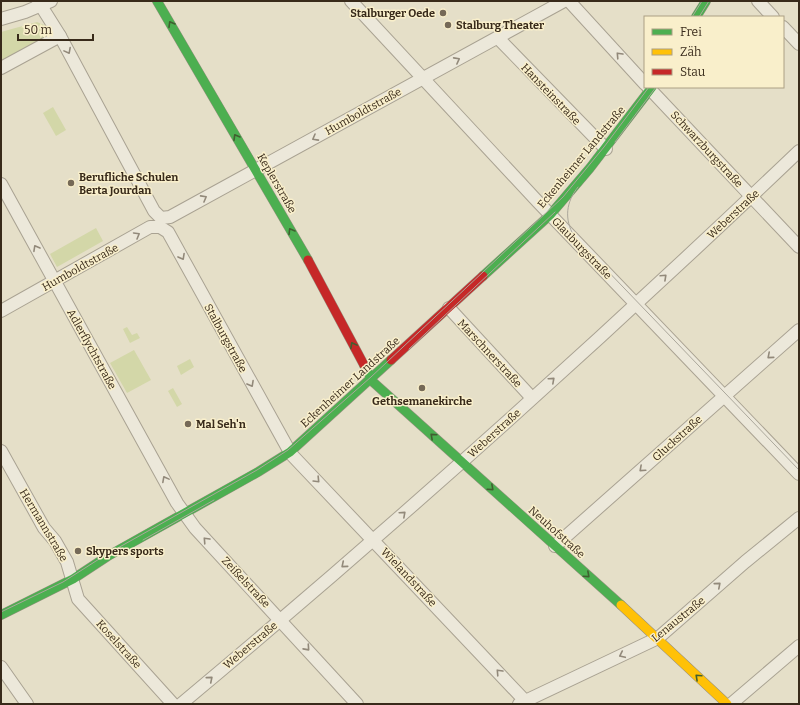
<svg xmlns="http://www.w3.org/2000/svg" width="800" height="705" font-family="Bitter,serif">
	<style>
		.green { fill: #d3d7a8 }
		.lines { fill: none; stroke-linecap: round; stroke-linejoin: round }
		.street-casing { stroke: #a9a292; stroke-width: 14 }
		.fast-casing { stroke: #999282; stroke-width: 10 }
		.slow-casing { stroke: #999282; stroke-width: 10 }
		.jam-casing { stroke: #999282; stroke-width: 10 }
		.street { stroke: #ece8da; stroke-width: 12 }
		.fast { stroke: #4caf50; stroke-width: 9 }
		.slow { stroke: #ffc107; stroke-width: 9 }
		.jam { stroke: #c62828; stroke-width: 9 }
		.tram { stroke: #aba79b; stroke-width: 1 }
		.oneway { stroke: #405f30 }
		.oneway2 { stroke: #92897a }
		.poi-dot { fill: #756957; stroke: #f9efcb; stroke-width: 1.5 }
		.labels { text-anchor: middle; stroke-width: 3; stroke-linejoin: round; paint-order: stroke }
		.poi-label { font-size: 11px; font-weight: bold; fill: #382a1a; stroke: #f9efcb; text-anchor: start }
		.street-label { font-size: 11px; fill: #382a1a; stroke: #f9efcb }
	</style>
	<rect width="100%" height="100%" fill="#e5dfc8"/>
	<g class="green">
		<path d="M37,22L44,25L49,35L1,62V32Z"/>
		<path d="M53,107L66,130L56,136L43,113Z"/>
		<path d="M96,228L103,241L57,267L50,254Z"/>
		<path d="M127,327L132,335L137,333L140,338L130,343L123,329Z"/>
		<path d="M134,350L151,380L127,393L110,363Z"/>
		<path d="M190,359L194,367L181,375L177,366Z"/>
		<path d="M173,388L182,404L177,407L168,391Z"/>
	</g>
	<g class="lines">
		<defs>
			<g id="street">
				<path d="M38,1L60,36L154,211L161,218L170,217L564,1"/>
				<path d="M351,1L538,202L799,474"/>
				<path d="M569,1L645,84"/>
				<path d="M758,1L773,17"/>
				<path d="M1,19L25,12L51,1"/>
				<path d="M783,27L799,44"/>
				<path d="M498,38L606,149"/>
				<path d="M1,68L60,36"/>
				<path d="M648,87L799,247"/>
				<path d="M1,184L177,503L195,528L357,704"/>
				<path d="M449,308L532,398"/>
				<path d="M1,311L150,227H160L168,232L291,454L528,704"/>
				<path d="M1,451L44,528L55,541L67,562L78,599L173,704"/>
				<path d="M555,546L799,330"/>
				<path d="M1,667L27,704"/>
				<path d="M181,704C393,527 599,342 799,151"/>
				<path d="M519,704L658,638L745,562L799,518"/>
				<path d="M731,704L799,646"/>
			</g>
			<g id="fast">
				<path d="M157,1L308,260"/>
				<path d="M696,17L706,1"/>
				<path d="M483,276L550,215L590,168L652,87"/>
				<path d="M364,365L373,382L621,605"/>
				<path d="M1,615L73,579L108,556L258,472L290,452L391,360"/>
			</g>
			<path id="slow" d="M621,605L727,704"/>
			<g id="jam">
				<path d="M308,260L364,365"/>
				<path d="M391,360L483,276"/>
			</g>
		</defs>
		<use href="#street" class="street-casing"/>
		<use href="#fast" class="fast-casing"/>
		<use href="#slow" class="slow-casing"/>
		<use href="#jam" class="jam-casing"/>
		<use href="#street" class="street"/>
		<use href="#fast" class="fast"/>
		<use href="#slow" class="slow"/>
		<use href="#jam" class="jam"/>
		<g class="tram">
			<path d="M692,17L702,1"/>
			<path d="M699,17L709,1"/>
			<path d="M615,142L656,87"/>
			<path d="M578,187C566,202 564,219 574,236L799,470"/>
			<path d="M409,349L555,212"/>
			<path d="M143,540L214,500"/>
			<path d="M1,612L63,582L107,554L257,470L288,450L371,377L563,197L604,147L649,87"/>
		</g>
	</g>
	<defs><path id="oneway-chevron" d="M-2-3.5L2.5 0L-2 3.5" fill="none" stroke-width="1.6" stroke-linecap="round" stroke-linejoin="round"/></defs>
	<g class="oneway">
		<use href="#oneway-chevron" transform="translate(171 24) rotate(-120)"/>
		<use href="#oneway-chevron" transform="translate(236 137) rotate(-120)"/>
		<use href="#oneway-chevron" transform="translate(291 231) rotate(-121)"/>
		<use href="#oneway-chevron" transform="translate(353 345) rotate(-118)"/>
		<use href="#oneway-chevron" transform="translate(433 436) rotate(-138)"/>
		<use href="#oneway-chevron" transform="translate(491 488) rotate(42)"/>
		<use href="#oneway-chevron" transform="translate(587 575) rotate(42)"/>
		<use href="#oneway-chevron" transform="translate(698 677) rotate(-137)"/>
	</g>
	<g class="oneway2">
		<use href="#oneway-chevron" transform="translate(68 51) rotate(62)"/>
		<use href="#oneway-chevron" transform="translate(619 55) rotate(-133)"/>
		<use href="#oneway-chevron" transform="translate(457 60) rotate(-28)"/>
		<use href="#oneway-chevron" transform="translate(315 138) rotate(151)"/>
		<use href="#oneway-chevron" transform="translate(204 198) rotate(-29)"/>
		<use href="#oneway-chevron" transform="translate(137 235) rotate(-30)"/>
		<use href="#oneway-chevron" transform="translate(36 248) rotate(-119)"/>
		<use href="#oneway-chevron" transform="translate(182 257) rotate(61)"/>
		<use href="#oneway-chevron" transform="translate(664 277) rotate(-43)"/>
		<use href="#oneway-chevron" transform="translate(770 356) rotate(139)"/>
		<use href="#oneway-chevron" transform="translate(552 380) rotate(-42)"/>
		<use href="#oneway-chevron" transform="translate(251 384) rotate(61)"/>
		<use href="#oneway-chevron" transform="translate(642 469) rotate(138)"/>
		<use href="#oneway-chevron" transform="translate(165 479) rotate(-118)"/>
		<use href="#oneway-chevron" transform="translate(317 480) rotate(46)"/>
		<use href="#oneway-chevron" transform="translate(403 514) rotate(-42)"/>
		<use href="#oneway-chevron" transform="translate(206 540) rotate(-133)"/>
		<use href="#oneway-chevron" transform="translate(344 565) rotate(140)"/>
		<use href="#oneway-chevron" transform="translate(718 585) rotate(-41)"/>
		<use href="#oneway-chevron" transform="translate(307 648) rotate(48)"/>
		<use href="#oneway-chevron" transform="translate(622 655) rotate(155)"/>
		<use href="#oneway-chevron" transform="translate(499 672) rotate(-133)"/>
		<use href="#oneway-chevron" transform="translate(210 679) rotate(-40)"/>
	</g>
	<g class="poi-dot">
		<circle cx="443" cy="13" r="4"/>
		<circle cx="448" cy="25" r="4"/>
		<circle cx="71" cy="183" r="4"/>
		<circle cx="422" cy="388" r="4"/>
		<circle cx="188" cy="424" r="4"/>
		<circle cx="78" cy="551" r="4"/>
	</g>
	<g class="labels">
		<g class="poi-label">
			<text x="435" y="17" text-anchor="end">Stalburger Oede</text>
			<text x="456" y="29">Stalburg Theater</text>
			<text x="79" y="181">Berufliche Schulen<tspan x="79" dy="13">Berta Jourdan</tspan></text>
			<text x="422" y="405" text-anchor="middle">Gethsemanekirche</text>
			<text x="196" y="428">Mal Seh'n</text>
			<text x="86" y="555">Skypers sports</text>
		</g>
		<g class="street-label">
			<text transform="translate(551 94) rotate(46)" y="4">Hansteinstraße</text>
			<text transform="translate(363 111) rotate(-29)" y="4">Humboldtstraße</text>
			<text transform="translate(707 149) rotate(47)" y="4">Schwarzburgstraße</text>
			<text transform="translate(581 157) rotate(-50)" y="4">Eckenheimer Landstraße</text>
			<text transform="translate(277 183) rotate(60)" y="4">Keplerstraße</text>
			<text transform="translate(733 214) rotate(-43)" y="4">Weberstraße</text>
			<text transform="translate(582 248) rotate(46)" y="4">Glauburgstraße</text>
			<text transform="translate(80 267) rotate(-29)" y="4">Humboldtstraße</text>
			<text transform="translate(226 338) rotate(61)" y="4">Stalburgstraße</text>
			<text transform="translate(92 349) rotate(61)" y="4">Adlerflychtstraße</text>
			<text transform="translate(490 353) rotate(47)" y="4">Marschnerstraße</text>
			<text transform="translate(350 382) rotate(-42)" y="4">Eckenheimer Landstraße</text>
			<text transform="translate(494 433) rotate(-42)" y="4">Weberstraße</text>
			<text transform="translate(677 438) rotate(-42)" y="4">Gluckstraße</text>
			<text transform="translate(44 525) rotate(59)" y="4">Hermannstraße</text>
			<text transform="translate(557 532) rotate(42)" y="4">Neuhofstraße</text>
			<text transform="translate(409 577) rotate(47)" y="4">Wielandstraße</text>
			<text transform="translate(246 582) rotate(47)" y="4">Zeißelstraße</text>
			<text transform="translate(678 619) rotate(-39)" y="4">Lenaustraße</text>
			<text transform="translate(119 644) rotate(48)" y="4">Koselstraße</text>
			<text transform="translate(250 645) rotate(-40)" y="4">Weberstraße</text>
		</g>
	</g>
	<rect width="800" height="705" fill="none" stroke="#382a1a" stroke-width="4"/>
	<rect x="644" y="16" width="140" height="72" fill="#f9efcb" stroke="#aca084"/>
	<rect x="652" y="29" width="20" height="6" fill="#4caf50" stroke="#aca084"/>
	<text x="680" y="36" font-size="12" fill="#382a1a">Frei</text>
	<rect x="652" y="49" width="20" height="6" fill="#ffc107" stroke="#aca084"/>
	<text x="680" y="56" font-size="12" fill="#382a1a">Zäh</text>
	<rect x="652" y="69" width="20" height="6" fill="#c62828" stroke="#aca084"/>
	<text x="680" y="76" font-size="12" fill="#382a1a">Stau</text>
	<path d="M18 34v6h75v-6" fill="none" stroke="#382a1a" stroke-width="2"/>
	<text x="24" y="34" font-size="12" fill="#382a1a" stroke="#f9efcb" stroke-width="3" paint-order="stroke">50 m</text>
</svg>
